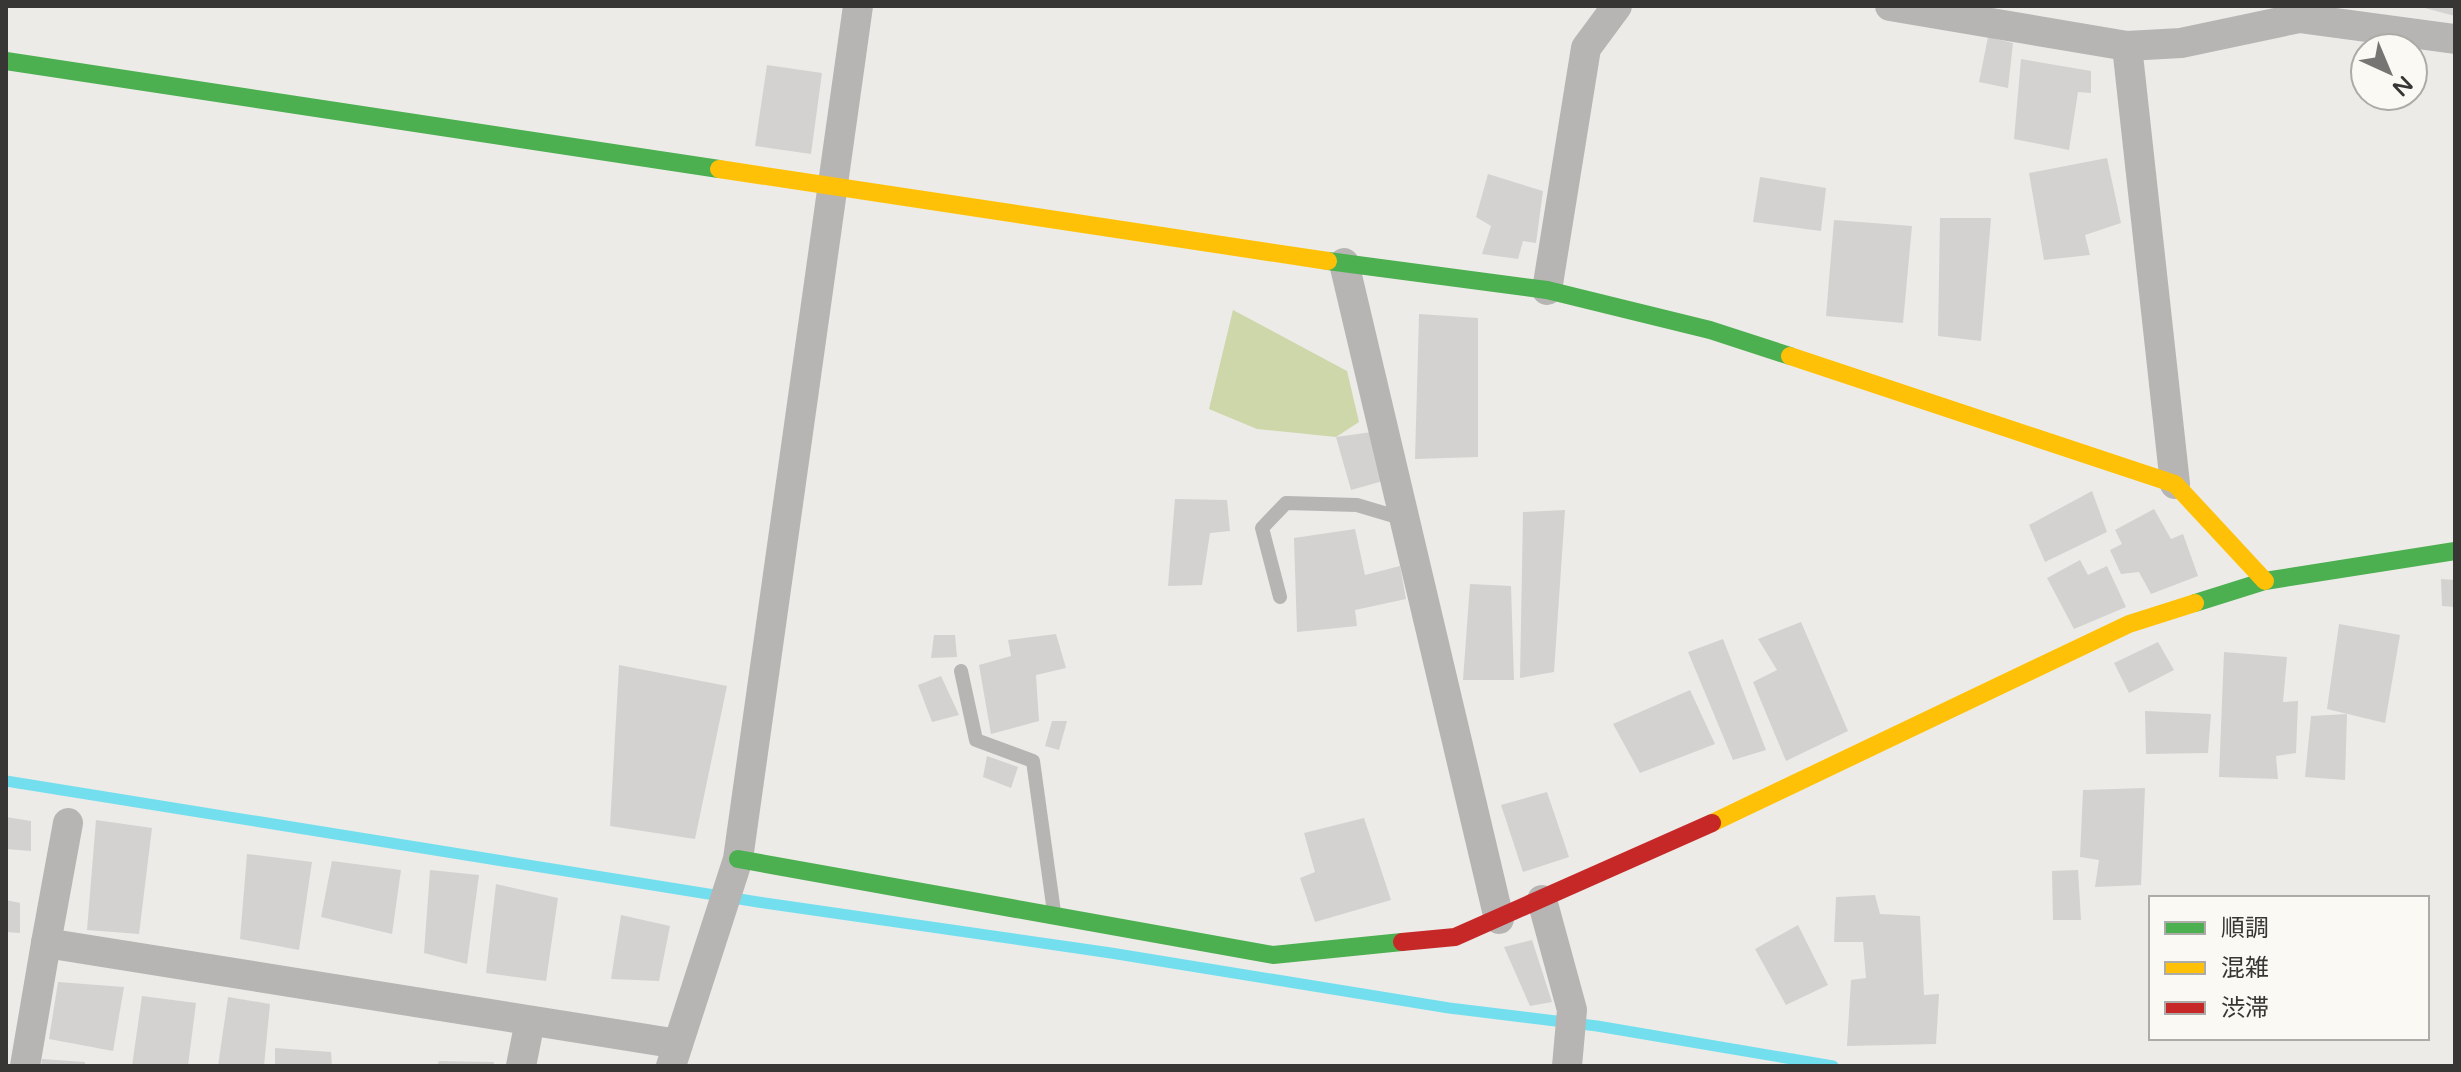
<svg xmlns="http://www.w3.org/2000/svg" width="2461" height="1072" font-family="'Varela Round','Noto Sans JP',sans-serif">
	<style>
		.green { fill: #ced7a9 }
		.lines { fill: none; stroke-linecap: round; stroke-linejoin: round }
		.stream { stroke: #73dfee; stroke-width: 11 }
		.building { fill: #d4d2d1 }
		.lane { stroke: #b6b5b4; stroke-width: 14 }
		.street { stroke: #b6b5b4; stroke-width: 30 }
		.fast { stroke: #4caf50; stroke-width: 18 }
		.slow { stroke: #ffc107; stroke-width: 18 }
		.jam { stroke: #c62828; stroke-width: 18 }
	</style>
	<rect width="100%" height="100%" fill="#ecebe8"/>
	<path class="green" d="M1233,310L1347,371L1359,422L1336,437L1257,429L1209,409Z"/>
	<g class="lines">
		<path class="stream" d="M6,781L758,902L1111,953L1449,1008L1597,1026L1833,1066"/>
	</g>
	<g class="building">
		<path d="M2421,6H2455V16L2421,7Z"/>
		<path d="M1988,37L2013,43L2008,88L1979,82Z"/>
		<path d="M2021,59L2091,71V93L2078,92L2069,150L2014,139Z"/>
		<path d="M767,65L822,73L811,154L755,146Z"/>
		<path d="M2107,158L2121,223L2085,235L2090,255L2044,260L2029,173Z"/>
		<path d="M1488,174L1543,191L1536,243L1523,241L1518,259L1482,254L1491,226L1476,217Z"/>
		<path d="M1760,177L1826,188L1821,231L1753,222Z"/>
		<path d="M1940,218H1991L1981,341L1938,336Z"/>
		<path d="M1834,220L1912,226L1903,323L1826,316Z"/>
		<path d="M1419,314L1478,318V457L1415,459Z"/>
		<path d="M1372,432L1383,481L1351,490L1336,437Z"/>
		<path d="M2092,491L2107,532L2045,562L2029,525Z"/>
		<path d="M1175,499L1227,500L1230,531L1210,533L1202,585L1168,586Z"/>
		<path d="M2154,509L2171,539L2183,534L2198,576L2151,594L2139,572L2121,574L2110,550L2122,544L2115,530Z"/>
		<path d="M1565,510L1554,672L1520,678L1523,512Z"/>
		<path d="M1355,529L1365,575L1400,566L1406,599L1355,610L1357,626L1297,632L1294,538Z"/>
		<path d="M2080,560L2088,575L2107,566L2126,607L2074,629L2047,578Z"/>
		<path d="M2441,579L2455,580V607L2442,606Z"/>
		<path d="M1470,584L1511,586L1514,680H1463Z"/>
		<path d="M1801,622L1848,731L1786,761L1753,682L1777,670L1758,639Z"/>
		<path d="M2339,624L2400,635L2385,723L2327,709Z"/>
		<path d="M1056,634L1066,668L1036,675L1039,721L991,734L979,665L1011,656L1008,640Z"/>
		<path d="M934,635H955L957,657L931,658Z"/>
		<path d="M1723,639L1766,750L1733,760L1688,652Z"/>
		<path d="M2158,642L2174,670L2129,693L2114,663Z"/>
		<path d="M2224,652L2287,657L2283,702L2298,701L2296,753L2276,756L2278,779L2219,777Z"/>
		<path d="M619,665L727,686L695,839L610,826Z"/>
		<path d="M941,676L959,715L932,722L918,685Z"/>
		<path d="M1690,690L1715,744L1640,773L1613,724Z"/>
		<path d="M2145,711L2211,714L2208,753L2146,754Z"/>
		<path d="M2347,714L2345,780L2305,777L2311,716Z"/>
		<path d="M1052,721H1067L1059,750L1045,746Z"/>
		<path d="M987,756L1018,767L1011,788L983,777Z"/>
		<path d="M2145,788L2141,885L2095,887L2099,860L2080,857L2083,790Z"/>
		<path d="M1547,792L1569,857L1523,872L1501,805Z"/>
		<path d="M6,817L31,821V851L6,849Z"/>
		<path d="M1364,818L1391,900L1315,922L1300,878L1315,872L1304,833Z"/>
		<path d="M96,820L152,828L139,934L87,930Z"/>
		<path d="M247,854L312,862L299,950L240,939Z"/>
		<path d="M332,861L401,870L392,934L321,917Z"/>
		<path d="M430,870L479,875L467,964L424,953Z"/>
		<path d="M2078,870L2081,920H2053L2052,871Z"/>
		<path d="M496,884L558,898L546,981L486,973Z"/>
		<path d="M1875,895L1880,914L1920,916L1924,995L1939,994L1936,1044L1847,1046L1851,980L1866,978L1863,942H1834L1836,897Z"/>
		<path d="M6,900L20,903V933L6,932Z"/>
		<path d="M621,915L670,926L659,981L611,979Z"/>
		<path d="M1798,925L1828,985L1786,1005L1755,949Z"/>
		<path d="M1532,940L1552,1002L1530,1006L1504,947Z"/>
		<path d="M58,982L124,987L113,1051L49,1039Z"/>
		<path d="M142,996L196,1003L188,1066H132Z"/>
		<path d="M228,997L270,1004L264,1066H218Z"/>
		<path d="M275,1048L331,1052L332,1066H275Z"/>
		<path d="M42,1059L85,1062V1066H41Z"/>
		<path d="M439,1061L494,1062V1066H437Z"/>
	</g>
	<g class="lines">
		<g class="lane">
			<path d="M1280,597L1262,528L1286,503L1357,505L1404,519"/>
			<path d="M961,671L976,740L1033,761L1054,912"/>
		</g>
		<g class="street">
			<path d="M1890,6L2127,46L2181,43L2299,18L2455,39"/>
			<path d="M2127,46L2175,484"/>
			<path d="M1344,263L1499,919"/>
			<path d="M1547,290L1586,48L1617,6"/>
			<path d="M1542,900L1572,1010L1567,1066"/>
			<path d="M46,943L68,823"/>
			<path d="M25,1066L46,943L678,1044"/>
			<path d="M521,1066L530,1021"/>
			<path d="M671,1066L738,859L858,6"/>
		</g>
		<g class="fast">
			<path d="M6,61L719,169"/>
			<path d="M1328,261L1547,290L1710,330L1790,356"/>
			<path d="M2195,603L2265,581L2455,551"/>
			<path d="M738,859L1273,955L1402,942"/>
		</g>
		<g class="slow">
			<path d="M719,169L1328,261"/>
			<path d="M1790,356L2175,484L2265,581"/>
			<path d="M1712,823L2129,624L2195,603"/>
		</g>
		<path class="jam" d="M1402,942L1455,937L1712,823"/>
	</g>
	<rect width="2461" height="1072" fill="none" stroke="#373634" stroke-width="16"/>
	<rect x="2149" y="896" width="280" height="144" fill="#fbf9f4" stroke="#adaba7" stroke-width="2"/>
	<rect x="2165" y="922" width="40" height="12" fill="#4caf50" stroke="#adaba7" stroke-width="2"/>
	<text x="2221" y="936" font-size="24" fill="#373634">順調</text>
	<rect x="2165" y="962" width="40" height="12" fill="#ffc107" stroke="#adaba7" stroke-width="2"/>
	<text x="2221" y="976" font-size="24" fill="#373634">混雑</text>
	<rect x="2165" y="1002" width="40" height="12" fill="#c62828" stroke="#adaba7" stroke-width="2"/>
	<text x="2221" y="1016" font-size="24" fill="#373634">渋滞</text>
	<g transform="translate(2389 72) rotate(136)"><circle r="38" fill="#fbf9f4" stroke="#adaba7" stroke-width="2"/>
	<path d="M0-6L14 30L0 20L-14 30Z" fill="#767573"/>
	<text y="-12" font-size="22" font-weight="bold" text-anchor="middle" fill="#373634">N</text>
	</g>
</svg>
